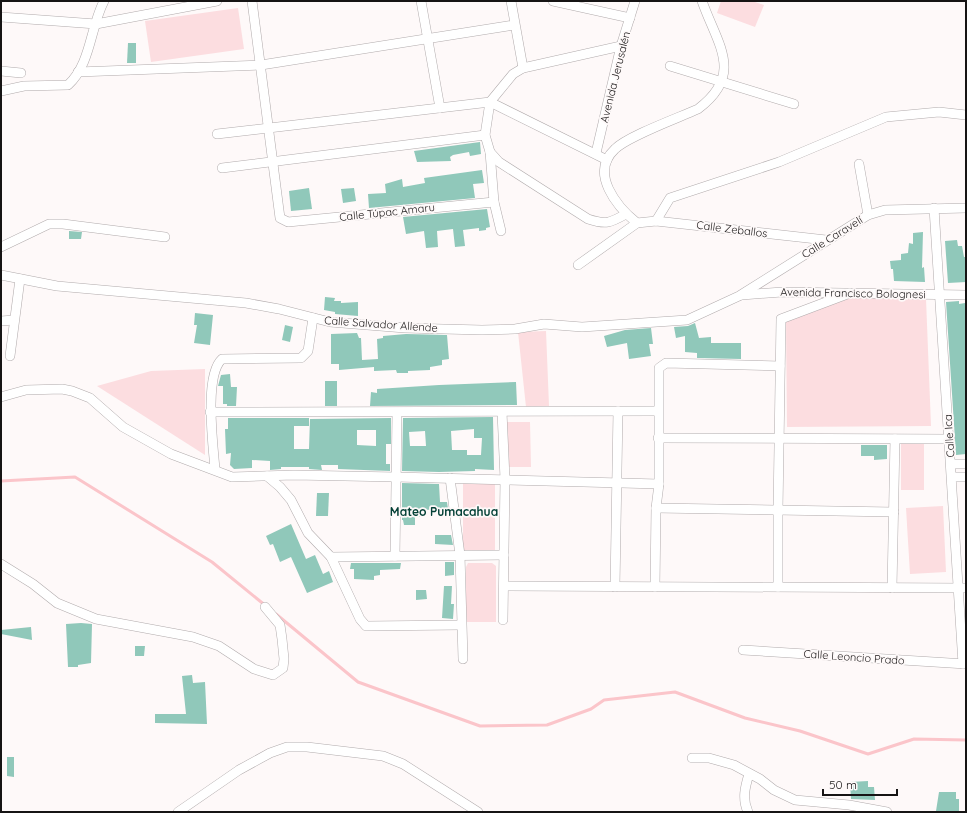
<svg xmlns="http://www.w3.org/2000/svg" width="967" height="813" font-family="Quicksand,sans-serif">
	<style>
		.green { fill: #fcdde0 }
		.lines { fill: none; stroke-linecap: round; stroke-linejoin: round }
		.stream { stroke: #fbc5ca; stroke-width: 3 }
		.building { fill: #90c8ba; fill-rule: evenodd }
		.minor-casing { stroke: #b1abac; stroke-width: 10 }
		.minor { stroke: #fff; stroke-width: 9 }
		.labels { text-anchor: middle; stroke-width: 3.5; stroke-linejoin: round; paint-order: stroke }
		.street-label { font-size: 11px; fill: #161414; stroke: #fef9f9 }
		.neighbourhood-label { font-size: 12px; font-weight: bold; fill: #044137; stroke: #fef9f9 }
	</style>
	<rect width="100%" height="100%" fill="#fef9f9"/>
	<g class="green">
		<path d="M721,1H752L764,5L755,27L717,13Z"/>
		<path d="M238,8L244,49L151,62L145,21Z"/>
		<path d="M850,298L926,299L931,426L787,427L786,321Z"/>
		<path d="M546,331L549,406L526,407L518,332Z"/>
		<path d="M205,369V455L97,386L151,371Z"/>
		<path d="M503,422H530L531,467H503Z"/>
		<path d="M901,443L924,444V490H901Z"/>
		<path d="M463,483L495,484V550H463Z"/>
		<path d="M943,506L946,572L910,574L906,508Z"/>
		<path d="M468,563H492L496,566V622H465L466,567Z"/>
	</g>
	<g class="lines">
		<g class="stream">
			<path d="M1,481L75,477L212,562L266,606"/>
			<path d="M276,614L358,682L480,726L547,725L591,709L604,700L675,692L745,718L800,731L868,754L914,739L966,740"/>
		</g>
	</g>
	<g class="building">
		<path d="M128,43H136V63H127Z"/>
		<path d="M480,142L481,154L470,156L469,152L453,155L450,157L451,161L417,162L414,151Z"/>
		<path d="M482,170L484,183L473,184L475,198L369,208L368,194L386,193L385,184L402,179L403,187L425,183L424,178Z"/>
		<path d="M309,188L312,209L291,211L289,191Z"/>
		<path d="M354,188L356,201L343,203L341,189Z"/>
		<path d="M487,209L490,227L486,228V230L479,231V228L463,230L465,246L455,247L453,229L437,231L438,247L426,248L424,231L406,234L403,217Z"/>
		<path d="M69,231L82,232L81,239H69Z"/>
		<path d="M923,232L922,268L924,267L925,282L894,281L893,269H891L890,261L901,260V254L908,253L909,243L913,244V233Z"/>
		<path d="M957,240L958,246H962L964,257H966V282L948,283L945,241Z"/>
		<path d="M325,297L335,298L334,301H341V303L358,302V316L335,314V312L324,310Z"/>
		<path d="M959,301V304L965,303L966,306V454L956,455L946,302Z"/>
		<path d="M195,313L213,315L210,345L194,343L197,325H194Z"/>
		<path d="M695,323L699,338L711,337V343H741V359L697,358V353L685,352V336L676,338L674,327L688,326Z"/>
		<path d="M285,325L293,327L290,342L282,340Z"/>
		<path d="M651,328L653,344H649L651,356L629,359L627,343L607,347L604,336L625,330Z"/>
		<path d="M357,333L359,338H361L362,360L378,359L377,339L383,338V336L406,334L447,335L449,359L442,360V365L430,367V370L408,371V373H397L396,370L374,371V367L339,370V364H331V334Z"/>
		<path d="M230,374L231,387H237L236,406H227V404H223V386H218L221,375Z"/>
		<rect x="325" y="381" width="12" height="25"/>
		<path d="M516,382L517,405L370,406L371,392L377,393V389L439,385Z"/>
		<path d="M493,417L494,470L475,469V471L439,472L402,471L403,418ZM474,429V438H482L481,455H467V450H452L451,431ZM425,431L426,446H410L409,432Z"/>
		<path d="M228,418H309V426H294V449H309L310,419L391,418V444H386V464H390V471L338,469V465H321L322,470L309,469V467H281V469L270,470V461L252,460V468L234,469L230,465L231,453L226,454L225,429H228ZM357,430H376V446L357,445Z"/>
		<path d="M861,445H887V459L874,460V456H861Z"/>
		<path d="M402,483L439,484L440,502H447L448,509L421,510L422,517H415V525H404L403,520H402Z"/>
		<path d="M317,493H329L328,516H316Z"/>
		<path d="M291,524L306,559L315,555L323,574L329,571L333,582L307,593L291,557L280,562L273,544L270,545L266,536Z"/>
		<path d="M435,535H451L453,545L435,544Z"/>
		<path d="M445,562H454V575L445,576Z"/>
		<path d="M351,563H401L400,569L380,570V575L374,576V580L354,579V569H350Z"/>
		<path d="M444,586H452L451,604H454L453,619L442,618Z"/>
		<path d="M416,590H426L427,599L416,600Z"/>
		<path d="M81,623L92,624L91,663L78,665V667H68L66,624Z"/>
		<path d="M31,627L32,640L1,634V630Z"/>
		<path d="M135,646H145L144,656H135Z"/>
		<path d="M192,675L193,683L205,682L207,724L155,723V714H186L182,676Z"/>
		<path d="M7,757H14V777L7,776Z"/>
		<path d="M868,781V787H874L875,800L851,799L850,782Z"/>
		<path d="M939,792H956V799H959V812L936,811Z"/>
	</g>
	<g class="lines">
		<defs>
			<g id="minor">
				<path d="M252,1L280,218L288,222L494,202"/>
				<path d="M421,1L440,108"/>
				<path d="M511,1L523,68"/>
				<path d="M553,1L630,18"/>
				<path d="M1,17L96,24L217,1"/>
				<path d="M621,46L523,68L513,74L490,102L485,135L490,152L499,162L588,219C606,225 610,223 626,214"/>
				<path d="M670,66L794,104"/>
				<path d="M1,71L21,73"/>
				<path d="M78,72L261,65L514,25"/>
				<path d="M1,91L24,86L68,85C91,64 90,28 104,1"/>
				<path d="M217,134L490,102L607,160"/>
				<path d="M490,152L494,202L501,231"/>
				<path d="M596,153L621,46L635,1"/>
				<path d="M859,164L868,215"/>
				<path d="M222,168L485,135"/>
				<path d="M934,208L963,664"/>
				<path d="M656,221L670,198L779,162L886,117L939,112L966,115"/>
				<path d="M637,223C617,207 589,173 615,149C628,136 678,118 698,109C745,74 717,44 702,1"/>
				<path d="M1,247L49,224H63L165,237"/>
				<path d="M578,265L637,223L656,221L826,240"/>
				<path d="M1,275L57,286L246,303L279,309L330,322L405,328L482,330L515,329L544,324L582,327L687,320L739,296L868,215L885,210L966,208"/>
				<path d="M742,295L782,292L966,295"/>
				<path d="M1,321L14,320"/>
				<path d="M10,356L20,279"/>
				<path d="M1,397L26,390L62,389L72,391L90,398L123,427L171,454L232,477L294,475L396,477L659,484"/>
				<path d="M210,412L658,411"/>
				<path d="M502,412L505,479L503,620"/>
				<path d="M658,438L950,439"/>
				<path d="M951,464H966"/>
				<path d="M215,469C213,445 204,375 222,359L301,358L308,351L313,318"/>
				<path d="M267,476L280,487L291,500L308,533L331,557L360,619L366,626L461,625"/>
				<path d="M952,477H966"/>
				<path d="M450,478L460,555L463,659"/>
				<path d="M656,508L894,512"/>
				<path d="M395,556L397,413"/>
				<path d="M331,557L504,555"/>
				<path d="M1,564L33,584L57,603L96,619L193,637L219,646L254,669L273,675L283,668L284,659L282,639L280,625L265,607"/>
				<path d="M504,586L966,588"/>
				<path d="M615,587L618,411"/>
				<path d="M655,587L656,508L659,484V368L666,363L780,366"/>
				<path d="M778,587V510L781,319L850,293"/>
				<path d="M892,588L895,439"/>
				<path d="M743,650L966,664"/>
				<path d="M692,758H709L734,765L760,779L774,790L795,800L849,805L887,812"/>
				<path d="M178,812L239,770L270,753L287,747H307L383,756L403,764L478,812"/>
				<path d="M748,812C742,799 745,787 749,774"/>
			</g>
		</defs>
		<use href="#minor" class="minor-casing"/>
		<use href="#minor" class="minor"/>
	</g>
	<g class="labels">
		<g class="street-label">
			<text transform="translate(615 77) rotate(-76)" y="4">Avenida Jerusalén</text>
			<text transform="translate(387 212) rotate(-6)" y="4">Calle Túpac Amaru</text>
			<text transform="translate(732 229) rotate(7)" y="4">Calle Zeballos</text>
			<text transform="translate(832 237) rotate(-32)" y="4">Calle Caravelí</text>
			<text transform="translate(853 293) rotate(1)" y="4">Avenida Francisco Bolognesi</text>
			<text transform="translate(381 324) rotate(4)" y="4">Calle Salvador Allende</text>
			<text transform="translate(949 436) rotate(-94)" y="4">Calle Ica</text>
			<text transform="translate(854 657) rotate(4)" y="4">Calle Leoncio Prado</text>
		</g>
		<g class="neighbourhood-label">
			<text x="444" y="516">Mateo Pumacahua</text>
		</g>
	</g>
	<rect width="967" height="813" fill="none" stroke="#161414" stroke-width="4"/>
	<path d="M823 789v6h74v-6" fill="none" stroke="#161414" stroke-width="2"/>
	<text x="829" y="789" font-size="12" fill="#161414" stroke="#fef9f9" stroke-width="3" paint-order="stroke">50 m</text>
</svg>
